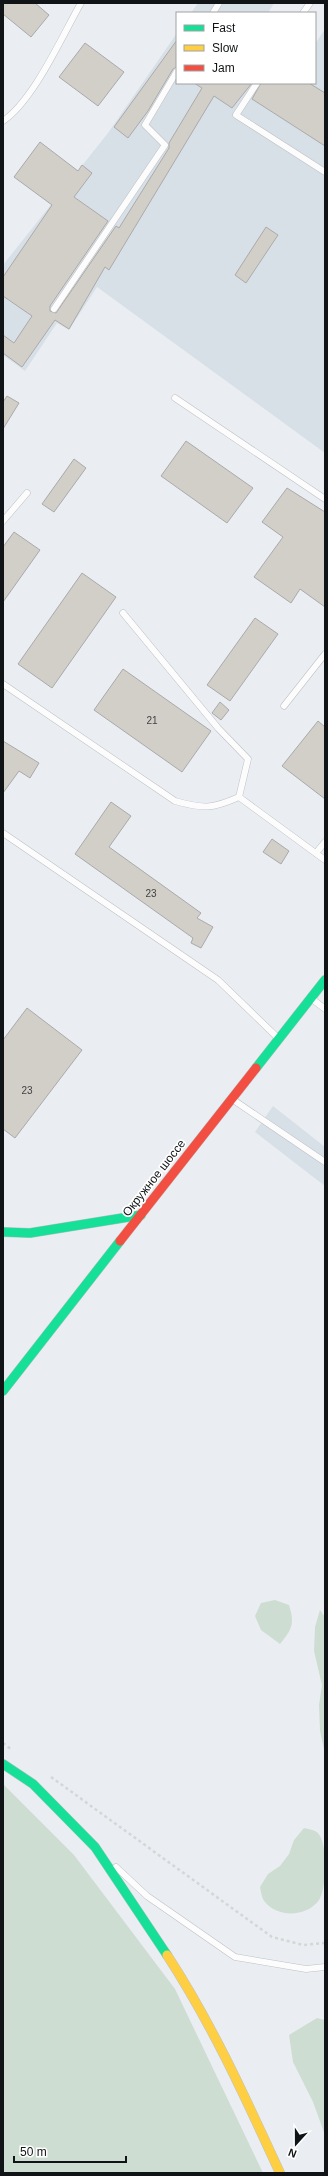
<svg xmlns="http://www.w3.org/2000/svg" width="328" height="2176" font-family="Arial,sans-serif">
	<style>
		.built { fill: #d8e0e7 }
		.green { fill: #ceddd1 }
		.building { fill: #d2cec8; stroke: #aaaaab }
		.lines { fill: none; stroke-linecap: round; stroke-linejoin: round }
		.lane-casing { stroke: #bec0c4; stroke-width: 7 }
		.fast-casing { stroke: #bec0c4; stroke-width: 10 }
		.slow-casing { stroke: #bec0c4; stroke-width: 10 }
		.jam-casing { stroke: #bec0c4; stroke-width: 10 }
		.path { stroke: #d5d6d7; stroke-width: 2.5; stroke-dasharray: 3 3; stroke-linecap: butt }
		.lane { stroke: #fcfcfd; stroke-width: 6 }
		.fast { stroke: #16e098; stroke-width: 9 }
		.slow { stroke: #ffcf43; stroke-width: 9 }
		.jam { stroke: #f24e42; stroke-width: 9 }
		.labels { text-anchor: middle; stroke-width: 3.5; stroke-linejoin: round; paint-order: stroke }
		.number-label { font-size: 10px; fill: #414242 }
		.street-label { font-size: 12px; fill: #111416; stroke: #fff }
	</style>
	<rect width="100%" height="100%" fill="#eaedf1"/>
	<g class="built">
		<path d="M198,3H274L268,13H191Z"/>
		<path d="M325,29V453L97,287L69,330L57,323L25,371L3,355V265L108,133L177,33V83H315V44Z"/>
		<path d="M273,1106L325,1147V1186L255,1132Z"/>
	</g>
	<g class="green">
		<path d="M275,1600L289,1605C295,1624 292,1629 280,1644L261,1630L255,1616L261,1603Z"/>
		<path d="M320,1610L325,1617V1754L320,1731L319,1705L322,1685L314,1651L315,1627Z"/>
		<path d="M3,1784L74,1855L175,1989L263,2173H3Z"/>
		<path d="M304,1828C308,1829 315,1830 318,1833C328,1844 327,1888 319,1900C307,1917 278,1918 265,1902C262,1899 261,1892 260,1887L268,1874L280,1866L289,1854L294,1840Z"/>
		<path d="M317,2018L325,2020V2135L313,2102L293,2062L289,2035Z"/>
	</g>
	<g class="building">
		<path d="M3,3H35L49,15L31,37L3,14Z"/>
		<path d="M177,40V67L173,69L148,111L128,138L114,127Z"/>
		<path d="M85,43L124,72L98,106L59,77Z"/>
		<path d="M194,83H252L232,108L214,96L109,270L105,267L69,329L55,320L22,367L3,353V335L14,343L32,316L3,296V277L52,205L14,177L40,142L78,171L82,165L92,173L74,197L108,221L50,306V311L56,313L116,226L119,228L169,148V143L202,88Z"/>
		<path d="M261,83H309L325,93V146L252,99Z"/>
		<path d="M266,227L278,235L246,283L235,275Z"/>
		<path d="M7,396L19,403L3,429V402Z"/>
		<path d="M186,441L253,488L227,523L161,476Z"/>
		<path d="M74,459L86,468L54,512L42,504Z"/>
		<path d="M287,488L325,512V607L300,589L291,603L254,577L283,537L262,522Z"/>
		<path d="M14,532L40,550L3,602V547Z"/>
		<path d="M82,573L116,597L52,688L18,664Z"/>
		<path d="M255,618L278,634L230,701L207,685Z"/>
		<path d="M123,669L211,731L182,772L94,710Z"/>
		<path d="M220,702L229,710L221,720L212,713Z"/>
		<path d="M318,721L325,727V799L282,766Z"/>
		<path d="M3,741L39,763L30,778L19,771L3,793Z"/>
		<path d="M111,802L131,816L109,847L201,913L197,918L213,927L201,948L191,943L193,938L75,854Z"/>
		<path d="M272,839L289,851L281,864L263,852Z"/>
		<path d="M27,1008L82,1050L15,1138L3,1129V1040Z"/>
	</g>
	<g class="lines">
		<defs>
			<g id="lane">
				<path d="M213,13L219,3"/>
				<path d="M303,13L310,3"/>
				<path d="M257,83L236,115L325,172"/>
				<path d="M3,121C34,100 62,36 81,3"/>
				<path d="M54,309L165,145L145,125L177,71"/>
				<path d="M175,398L325,499"/>
				<path d="M3,521L27,493"/>
				<path d="M123,613L218,728L248,759L239,797"/>
				<path d="M3,684L175,801C203,809 212,809 239,797L325,860"/>
				<path d="M284,706L325,654"/>
				<path d="M3,833L218,980L278,1038"/>
				<path d="M316,853L325,842"/>
				<path d="M312,999L325,1009"/>
				<path d="M232,1099L325,1162"/>
				<path d="M116,1867L147,1896L235,1957L306,1969L325,1967"/>
			</g>
			<g id="fast">
				<path d="M256,1068L325,980"/>
				<path d="M3,1232L30,1233L141,1215"/>
				<path d="M3,1391L120,1241"/>
				<path d="M3,1764L33,1784L95,1847L167,1955"/>
			</g>
			<path id="slow" d="M167,1955C212,2024 246,2099 280,2173"/>
			<path id="jam" d="M120,1241L256,1068"/>
		</defs>
		<use href="#lane" class="lane-casing"/>
		<use href="#fast" class="fast-casing"/>
		<use href="#slow" class="slow-casing"/>
		<use href="#jam" class="jam-casing"/>
		<g class="path">
			<path d="M3,1743L12,1750"/>
			<path d="M51,1777L272,1937L303,1945L325,1943"/>
		</g>
		<use href="#lane" class="lane"/>
		<use href="#fast" class="fast"/>
		<use href="#slow" class="slow"/>
		<use href="#jam" class="jam"/>
	</g>
	<g class="labels">
		<g class="number-label">
			<text x="152" y="724">21</text>
			<text x="151" y="897">23</text>
			<text x="27" y="1094">23</text>
		</g>
		<g class="street-label">
			<text transform="translate(154 1178) rotate(-52)" y="4">Окружное шоссе</text>
		</g>
	</g>
	<rect width="328" height="2176" fill="none" stroke="#111416" stroke-width="8"/>
	<rect x="176" y="12" width="140" height="72" fill="#ffffff" stroke="#a0a1a2"/>
	<rect x="184" y="25" width="20" height="6" fill="#16e098" stroke="#a0a1a2"/>
	<text x="212" y="32" font-size="12" fill="#111416">Fast</text>
	<rect x="184" y="45" width="20" height="6" fill="#ffcf43" stroke="#a0a1a2"/>
	<text x="212" y="52" font-size="12" fill="#111416">Slow</text>
	<rect x="184" y="65" width="20" height="6" fill="#f24e42" stroke="#a0a1a2"/>
	<text x="212" y="72" font-size="12" fill="#111416">Jam</text>
	<g transform="translate(296 2144) rotate(201)" stroke="#ffffff" stroke-width="3" paint-order="stroke">
	<path d="M0-3L7 15L0 10L-7 15Z" fill="#111416"/>
	<text y="-6" font-size="11" font-weight="bold" text-anchor="middle" fill="#111416">N</text>
	</g>
	<path d="M14 2156v6h112v-6" fill="none" stroke="#111416" stroke-width="2"/>
	<text x="20" y="2156" font-size="12" fill="#111416" stroke="#ffffff" stroke-width="3" paint-order="stroke">50 m</text>
</svg>
